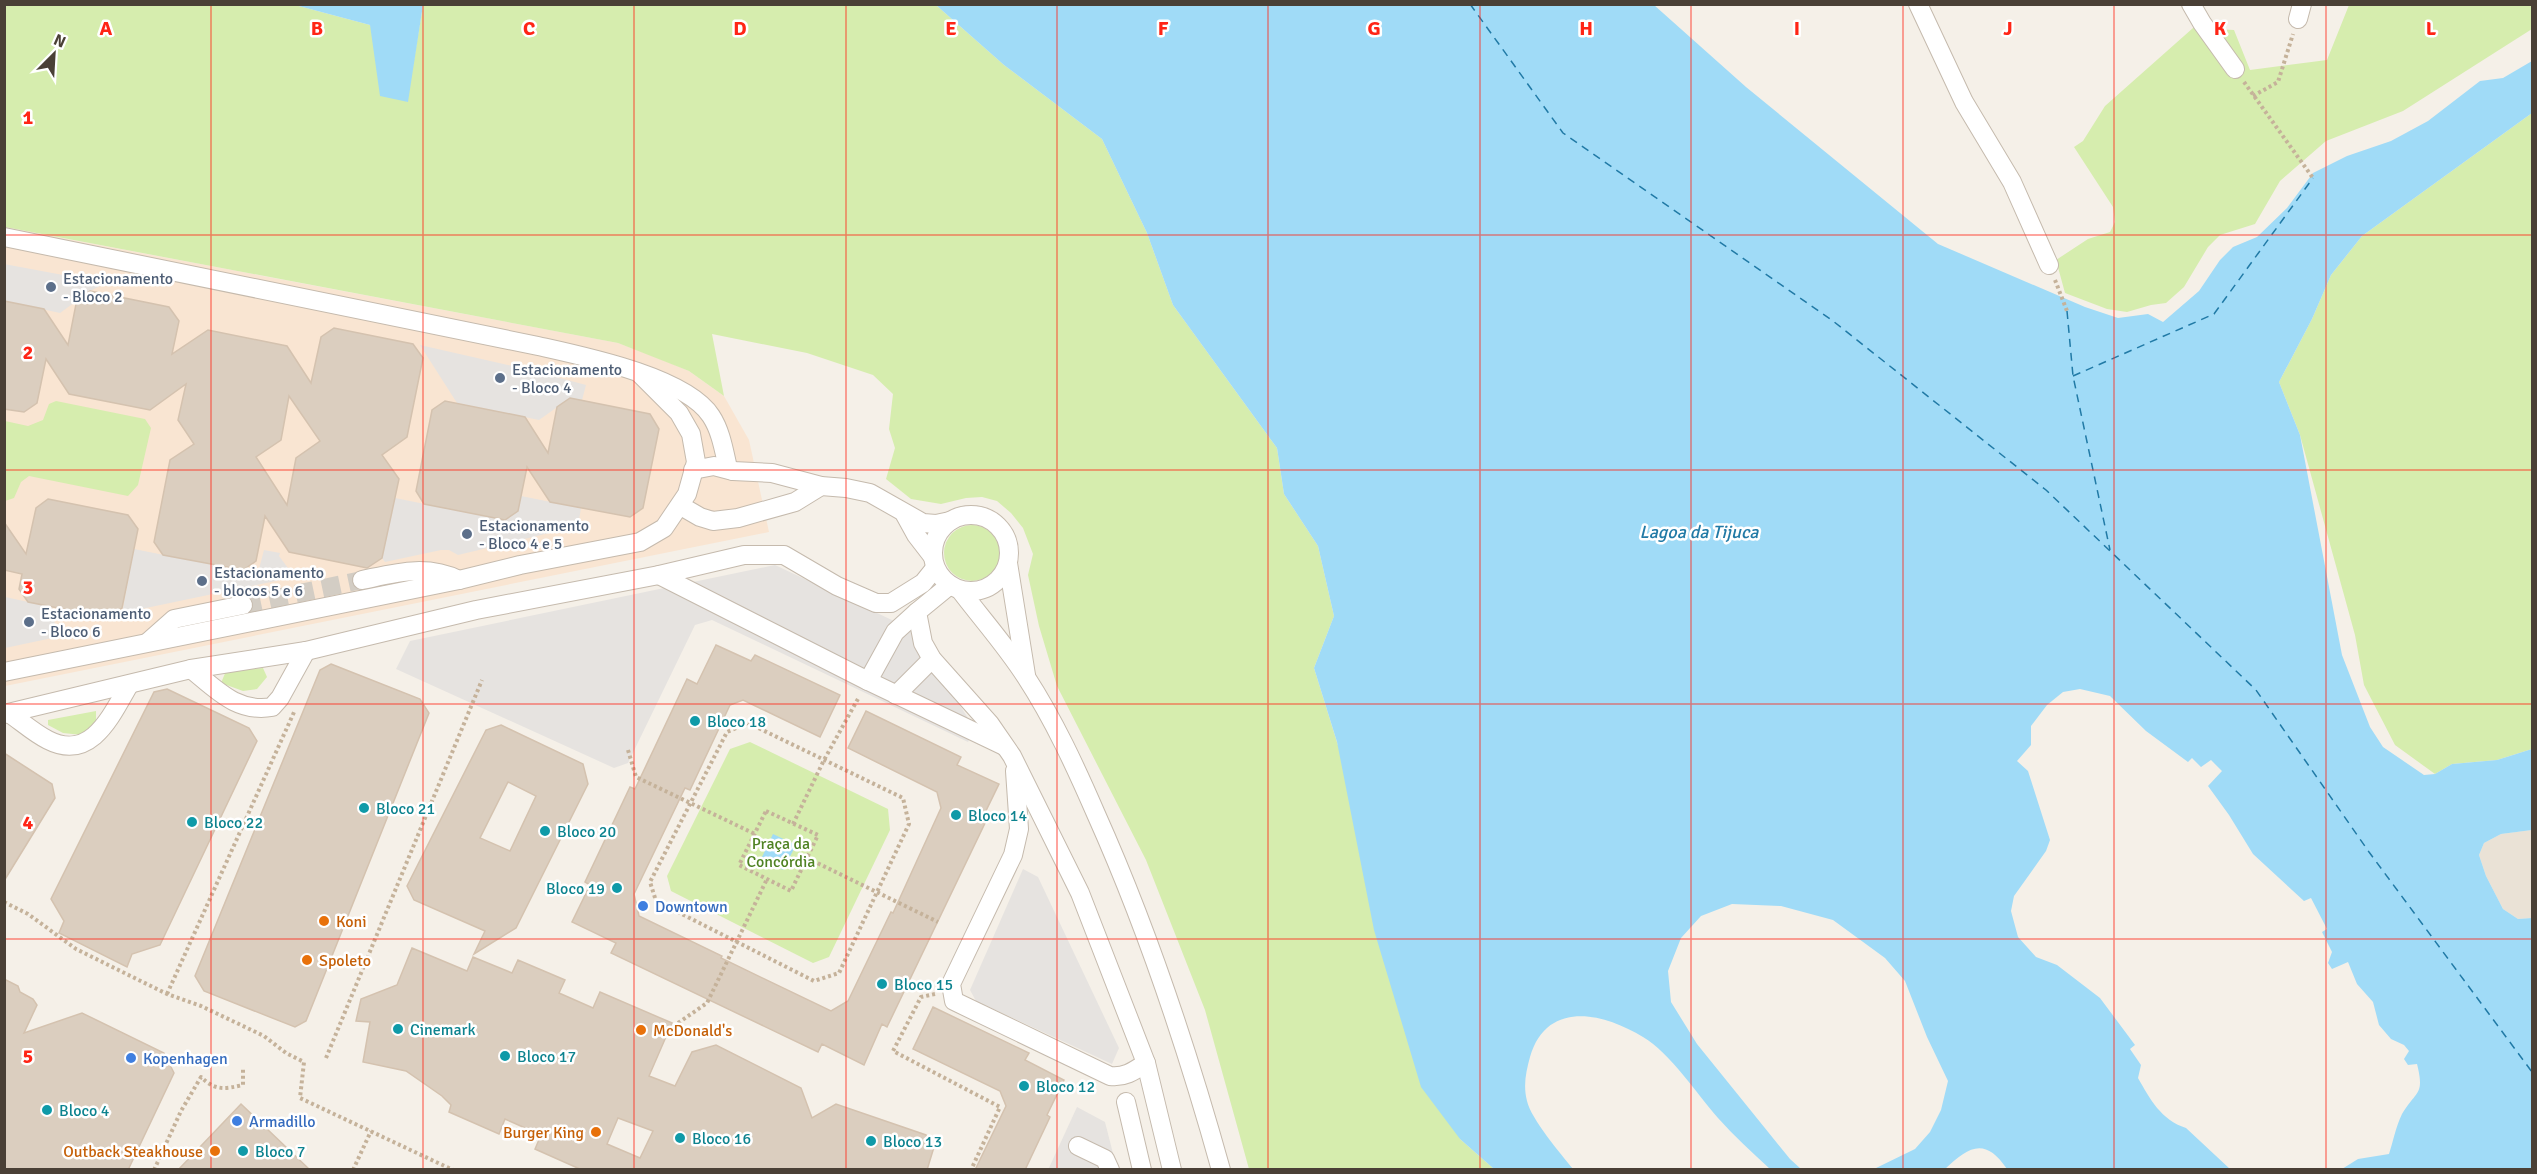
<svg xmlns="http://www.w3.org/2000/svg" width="2537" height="1174" font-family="Signika,sans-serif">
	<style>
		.residential { fill: #eae2d6 }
		.commercial { fill: #f9e5d2 }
		.green { fill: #d6edae }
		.parking { fill: #e6e3e0 }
		.water { fill: #a0dbf7 }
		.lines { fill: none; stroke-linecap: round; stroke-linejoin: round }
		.ferry { stroke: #217aa6; stroke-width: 1.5; stroke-dasharray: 8 6; stroke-linecap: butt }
		.building { fill: #dbcebf; stroke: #d4c2af; stroke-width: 1.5; fill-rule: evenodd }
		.minor-tunnel { stroke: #d3cdc4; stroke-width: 18; stroke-dasharray: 18 9; stroke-linecap: butt }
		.minor-casing { stroke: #c5baad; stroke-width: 20 }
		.path { stroke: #c5b29a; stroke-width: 4; stroke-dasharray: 3 3; stroke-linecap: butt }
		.minor { stroke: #fff; stroke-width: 18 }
		.grid { fill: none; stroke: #ff2516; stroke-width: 1.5; stroke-opacity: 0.55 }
		.service-dot { fill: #5c6f8a; stroke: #fff; stroke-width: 2 }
		.culture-dot { fill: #0f9aa8; stroke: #fff; stroke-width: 2 }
		.shop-dot { fill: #3f7fe0; stroke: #fff; stroke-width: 2 }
		.food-dot { fill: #e8710a; stroke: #fff; stroke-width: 2 }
		.labels { text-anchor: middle; stroke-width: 5; stroke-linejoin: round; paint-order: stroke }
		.service-label { font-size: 16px; fill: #4e5e75; stroke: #fff; text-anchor: start }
		.culture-label { font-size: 16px; fill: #0d838f; stroke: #fff; text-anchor: start }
		.park-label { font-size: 16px; fill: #4f8223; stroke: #fff }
		.shop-label { font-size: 16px; fill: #366cbe; stroke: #fff; text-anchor: start }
		.food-label { font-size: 16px; fill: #c56008; stroke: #fff; text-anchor: start }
		.water-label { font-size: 18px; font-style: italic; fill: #217aa6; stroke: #fff }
		.grid-label { font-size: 20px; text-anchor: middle; font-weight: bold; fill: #ff2516; stroke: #fff; stroke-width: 5; stroke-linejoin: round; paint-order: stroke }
	</style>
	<rect width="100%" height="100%" fill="#f5f0e8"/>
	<path class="residential" d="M2532,830V918L2518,919L2503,909L2486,876L2479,855L2484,843L2501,834Z"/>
	<path class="commercial" d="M4,227L618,343L658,358L689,371L724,396L749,440L769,532L5,686Z"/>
	<g class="green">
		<path d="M5,5H295L370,25L407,102L423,5H936L1004,65L1102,139L1147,233L1173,305L1277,448L1284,494L1318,546L1334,616L1314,668L1460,1139L1494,1169H1249L1205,1010L1146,860L1057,686L1039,626L1028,575L1033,554L1023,528L1011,513L997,501L982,497L966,498L941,504L911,499L886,479L895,448L889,429L893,394L873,375L807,353L712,334L724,396L689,371L618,343L5,227Z"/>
		<path d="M2349,5H2532V29L2403,111L2326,141L2280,181L2255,224L2220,235L2208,247L2184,287L2166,303L2151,305L2127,312L2107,309L2065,293L2056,260L2088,239L2110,232L2115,222L2113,207L2074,147L2083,141L2105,106L2193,28L2234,30L2250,70L2327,60Z"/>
		<path d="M2532,113V749L2497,760L2452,764L2435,774L2395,745L2364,685L2355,635L2300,435L2279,382L2312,319L2331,275L2362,236Z"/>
		<path d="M56,401L145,419L151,428L138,485L128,496L29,476L21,482L14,498L5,501V421L28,426L43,420L49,404Z"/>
		<circle cx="972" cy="553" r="28"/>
		<path d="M263,668L267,677L257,689L243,691L221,683L226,671Z"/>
		<path d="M96,711V724L82,735L63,733L48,725V720Z"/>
		<path d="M750,742L888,809L890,830L829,957L813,963L671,891L667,876L730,749Z"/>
	</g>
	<g class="parking">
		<path d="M4,264L106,283L90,291L60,313L5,301Z"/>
		<path d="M420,345L534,371L586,385L582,400L570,398L539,420L457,403Z"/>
		<path d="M521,496L581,508L578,526L458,555L449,550H441L385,562L382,558L395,498L504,520Z"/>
		<path d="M134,549L254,573L259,569L264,550L280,553L279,556L288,568L294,570L295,577L122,613Z"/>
		<path d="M775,565L911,629L975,729L968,742L712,620L695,625L628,763L614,768L396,669L410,641Z"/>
		<path d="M5,597L52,607L57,637L5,648Z"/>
		<path d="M1023,869L1038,877L1119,1048L1112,1064L976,1001L970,990Z"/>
		<path d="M1077,1107L1105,1122L1117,1169L1048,1170Z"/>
	</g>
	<g class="water">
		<path d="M295,5H423L408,102L380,96L370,25Z"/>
		<path d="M936,5H1654L1746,87L1938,244L2085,307L2118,318L2148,314L2163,322L2199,291L2220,260L2233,247L2257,237L2287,208L2313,173L2347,156L2391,141L2428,121L2480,81L2503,78L2532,61V113L2362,236L2331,275L2312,319L2279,382L2300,435L2342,655L2370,727L2383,747L2424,775L2435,774L2452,764L2497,760L2532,749V830L2501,834L2484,843L2479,855L2486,876L2503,909L2518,919L2532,918V1169H2342L2358,1159L2389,1154C2393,1142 2396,1126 2402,1114C2416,1090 2425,1096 2417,1064L2408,1065L2404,1059L2409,1051L2404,1045L2391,1039L2379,1025L2373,1002L2357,984L2348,962L2332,969L2328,963L2332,952L2322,932L2327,929L2311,898L2304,901L2253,854L2229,815L2208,786L2222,771L2211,760L2201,767L2192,758L2188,762L2146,731L2110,696L2080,689L2063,692L2047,705L2031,726V745L2017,761L2028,771L2050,840L2046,851L2014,896L2011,911L2018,937L2036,957L2057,965L2100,998L2135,1045L2130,1049L2141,1065L2138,1078C2150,1099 2161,1120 2186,1128L2230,1169H2007C1985,1136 1968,1147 1945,1169H1874L1915,1149L1930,1132L1941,1110L1948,1081L1927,1037L1905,981L1885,958L1833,920L1781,906L1732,904L1701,916L1681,938L1668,971L1671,1002L1697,1044L1790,1159L1801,1169H1770C1752,1152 1734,1136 1718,1118C1697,1094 1670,1053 1643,1037C1604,1013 1547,999 1530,1057C1526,1072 1523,1085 1527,1101C1531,1119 1561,1154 1573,1169H1494L1460,1139L1421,1087L1374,930L1337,742L1314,668L1334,616L1318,546L1284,494L1277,448L1173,305L1147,233L1102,139L1004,65Z"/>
		<path d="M773,834L796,845L783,870L761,859Z"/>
	</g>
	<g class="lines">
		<g class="ferry">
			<path d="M1470,4L1563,133L1833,321L2046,490L2256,690L2369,852L2532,1072"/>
			<path d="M2067,311L2073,376L2110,550"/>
			<path d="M2073,376L2214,314L2313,178"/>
		</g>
	</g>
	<g class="building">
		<path d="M90,291L169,307L179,321L172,354L208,330L287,346L311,383L321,337L334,328L413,344L423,358L407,437L382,455L399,479L382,558L367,568L289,552L265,516L256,561L243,570L163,555L154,542L170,460L194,444L178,420L186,384L150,410L69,394L46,359L37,403L24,412L4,409V301L44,309L68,345L77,299ZM289,396L320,441L296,458L287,505L256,457L281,440Z"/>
		<path d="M570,398L650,414L659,429L643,508L630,517L550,502L527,467L518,511L505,520L424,504L416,491L432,410L445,401L525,417L548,453L557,407Z"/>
		<path d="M48,499L128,515L138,529L122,608L108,618L28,602L19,589L22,574L4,570V522L26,554L36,508Z"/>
		<path d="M716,645L751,661L755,655L840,695L820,737L743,700L730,705L690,790L685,788L634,894L639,916L722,956L721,958L831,1011L848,1001L891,912L893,913L941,808L937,792L848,748L866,711L961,757L957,765L999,784L982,819L986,821L887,1027L882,1024L864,1065L822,1044L818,1052L611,953L616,943L572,922L590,885L585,882L630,787L635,789L687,679L697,684Z"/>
		<path d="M331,664L420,699L429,713L306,1021L295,1027L204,991L195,976L320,670Z"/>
		<path d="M167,689L249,728L257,741L160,945L132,954L127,967L59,933L64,921L51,899L154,692Z"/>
		<path d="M501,725L583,764L588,784L516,928L474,954L485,931L414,900L407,886L486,730ZM508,782L536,796L510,851L480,838Z"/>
		<path d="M4,753L52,784L55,798L4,881Z"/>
		<path d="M412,948L467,971L473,957L512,973L518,960L565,980L559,993L593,1008L600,992L672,1023L649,1076L675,1086L692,1052L716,1045L801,1088L812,1118L836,1104L926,1135L934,1147L927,1170H582L535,1149L541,1135L505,1119L499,1134L449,1112L451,1105L442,1096L406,1071L363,1062L370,1022L356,1021L361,999L397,985ZM618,1118L653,1131L640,1158L607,1144Z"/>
		<path d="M4,979L18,986L20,992L33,999L37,1005L24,1033L82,1013L164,1053L174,1073L128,1170H4Z"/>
		<path d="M933,1007L1029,1053L1025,1060L1064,1080L1047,1115L1050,1117L1025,1170H975L1006,1106L1000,1091L913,1049Z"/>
		<path d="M241,1104L310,1170H178Z"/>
	</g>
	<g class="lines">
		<path class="minor-tunnel" d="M243,605L362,580"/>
		<defs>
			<g id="minor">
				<path d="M1918,4L1964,102L2012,182L2049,265"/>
				<path d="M2191,4L2202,23L2235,69"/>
				<path d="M2298,19L2302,4"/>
				<path d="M4,237L538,346C583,356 686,377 711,416C721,431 724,451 728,468L733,471"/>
				<path d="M693,470L714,466L733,471L772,473L821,486L846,488L870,493L923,523L936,524L950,521"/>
				<path d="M681,506L700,517L713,521L738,518L795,502L821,486"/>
				<circle cx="971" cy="553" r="38"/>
				<path d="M905,515L916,535L933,557"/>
				<path d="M1008,563L1026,675"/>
				<path d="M659,575L868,681L1004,746"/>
				<path d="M362,580C396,573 426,564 459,580"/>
				<path d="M950,585L917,612L923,643L932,659L990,724L1012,756L1080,893L1146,1063L1172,1170"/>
				<path d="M960,590C982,619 1007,647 1026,677C1054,720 1076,768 1096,814C1148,930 1187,1048 1221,1170"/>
				<path d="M148,642L174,619L243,605"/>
				<path d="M191,669C217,690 237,713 272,707L280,698L306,651"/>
				<path d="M4,672L459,580L520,565L640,542L664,528L687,494L696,462L691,434L679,413L640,374"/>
				<path d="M868,681L895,632L917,612"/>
				<path d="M896,695L932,659"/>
				<path d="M9,713C22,722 34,733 48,740C91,762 111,716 129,685"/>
				<path d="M4,714L191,669L306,651L476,610L659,575L744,555H784L837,586L876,603H891L923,583L935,568"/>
				<path d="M1015,771L1019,829L1013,855L951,984L954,1001L1110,1076C1124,1078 1134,1071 1146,1063"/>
				<path d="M1126,1102L1142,1170"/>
				<path d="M1078,1146L1105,1159L1110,1170"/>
			</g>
		</defs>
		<use href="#minor" class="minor-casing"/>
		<g class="path">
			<path d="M2244,82L2313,178"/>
			<path d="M2253,96L2278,82L2293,34"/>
			<path d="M2055,280L2067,311"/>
			<path d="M748,723L903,798L909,824L839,973L814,981L656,901L650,882L727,732Z"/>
			<path d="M628,750L636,777L755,834"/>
			<path d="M766,811L818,835L791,891L739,865Z"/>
			<path d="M793,824L824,760L859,697"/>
			<path d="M807,858L938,922"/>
			<path d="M4,902L28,914L76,949L167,994L201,1006L264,1036L286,1053L304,1062L300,1098L453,1170"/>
			<path d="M167,994L295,710"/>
			<path d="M935,994L921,997L893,1051L1000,1107L971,1170"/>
			<path d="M678,1023L707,1003L767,879"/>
			<path d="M326,1058L482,680"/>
			<path d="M154,1170L181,1111L201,1077C215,1091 225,1089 243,1085V1067"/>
			<path d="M353,1170L371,1131"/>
		</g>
		<use href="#minor" class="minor"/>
	</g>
	<path class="grid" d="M211,4V1170M423,4V1170M634,4V1170M846,4V1170M1057,4V1170M1268,4V1170M1480,4V1170M1691,4V1170M1903,4V1170M2114,4V1170M2326,4V1170M4,235H2532M4,470H2532M4,704H2532M4,939H2532"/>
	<g class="service-dot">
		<circle cx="51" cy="287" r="6"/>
		<circle cx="500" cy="378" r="6"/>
		<circle cx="467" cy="534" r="6"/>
		<circle cx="202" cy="581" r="6"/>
		<circle cx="29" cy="622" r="6"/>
	</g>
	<g class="culture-dot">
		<circle cx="695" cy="721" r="6"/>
		<circle cx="364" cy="808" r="6"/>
		<circle cx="956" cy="815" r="6"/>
		<circle cx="192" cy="822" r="6"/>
		<circle cx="545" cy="831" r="6"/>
		<circle cx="617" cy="888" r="6"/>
		<circle cx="882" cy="984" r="6"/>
		<circle cx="398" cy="1029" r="6"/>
		<circle cx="505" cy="1056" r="6"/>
		<circle cx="1024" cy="1086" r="6"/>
		<circle cx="47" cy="1110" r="6"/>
		<circle cx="680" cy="1138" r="6"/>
		<circle cx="871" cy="1141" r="6"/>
		<circle cx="243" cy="1151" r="6"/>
	</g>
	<g class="shop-dot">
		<circle cx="643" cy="906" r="6"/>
		<circle cx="131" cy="1058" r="6"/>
		<circle cx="237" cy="1121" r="6"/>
	</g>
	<g class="food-dot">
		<circle cx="324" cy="921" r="6"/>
		<circle cx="307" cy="960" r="6"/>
		<circle cx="641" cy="1030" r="6"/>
		<circle cx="596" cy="1132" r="6"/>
		<circle cx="215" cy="1151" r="6"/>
	</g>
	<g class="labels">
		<g class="service-label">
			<text x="63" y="284">Estacionamento<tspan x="63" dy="18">- Bloco 2</tspan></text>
			<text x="512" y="375">Estacionamento<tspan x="512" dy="18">- Bloco 4</tspan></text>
			<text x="479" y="531">Estacionamento<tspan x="479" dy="18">- Bloco 4 e 5</tspan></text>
			<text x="214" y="578">Estacionamento<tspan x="214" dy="18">- blocos 5 e 6</tspan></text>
			<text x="41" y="619">Estacionamento<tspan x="41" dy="18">- Bloco 6</tspan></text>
		</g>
		<g class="culture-label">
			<text x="707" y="727">Bloco 18</text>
			<text x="376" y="814">Bloco 21</text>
			<text x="968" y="821">Bloco 14</text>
			<text x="204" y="828">Bloco 22</text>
			<text x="557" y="837">Bloco 20</text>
			<text x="605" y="894" text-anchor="end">Bloco 19</text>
			<text x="894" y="990">Bloco 15</text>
			<text x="410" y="1035">Cinemark</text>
			<text x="517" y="1062">Bloco 17</text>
			<text x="1036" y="1092">Bloco 12</text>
			<text x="59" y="1116">Bloco 4</text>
			<text x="692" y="1144">Bloco 16</text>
			<text x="883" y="1147">Bloco 13</text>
			<text x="255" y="1157">Bloco 7</text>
		</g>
		<g class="park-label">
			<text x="781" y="849">Praça da<tspan x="781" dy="18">Concórdia</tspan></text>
		</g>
		<g class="shop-label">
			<text x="655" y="912">Downtown</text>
			<text x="143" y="1064">Kopenhagen</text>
			<text x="249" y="1127">Armadillo</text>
		</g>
		<g class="food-label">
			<text x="336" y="927">Koni</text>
			<text x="319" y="966">Spoleto</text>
			<text x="653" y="1036">McDonald's</text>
			<text x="584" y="1138" text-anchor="end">Burger King</text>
			<text x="203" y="1157" text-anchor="end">Outback Steakhouse</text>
		</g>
		<g class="water-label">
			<text x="1699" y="538">Lagoa da Tijuca</text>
		</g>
	</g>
	<g class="grid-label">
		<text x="106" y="35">A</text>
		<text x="317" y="35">B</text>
		<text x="529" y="35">C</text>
		<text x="740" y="35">D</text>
		<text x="951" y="35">E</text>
		<text x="1163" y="35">F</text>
		<text x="1374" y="35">G</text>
		<text x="1586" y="35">H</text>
		<text x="1797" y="35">I</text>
		<text x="2008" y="35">J</text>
		<text x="2220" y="35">K</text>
		<text x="2431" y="35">L</text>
		<text x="28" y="124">1</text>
		<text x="28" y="359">2</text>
		<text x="28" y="594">3</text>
		<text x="28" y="829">4</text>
		<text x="28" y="1063">5</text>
	</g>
	<rect width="2537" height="1174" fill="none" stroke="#4a4036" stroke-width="12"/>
	<g transform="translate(54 54) rotate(24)" stroke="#ffffff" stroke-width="4.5" paint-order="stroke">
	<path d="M0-4.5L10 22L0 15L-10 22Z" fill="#4a4036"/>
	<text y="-9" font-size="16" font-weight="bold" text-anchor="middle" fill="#4a4036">N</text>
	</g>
</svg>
